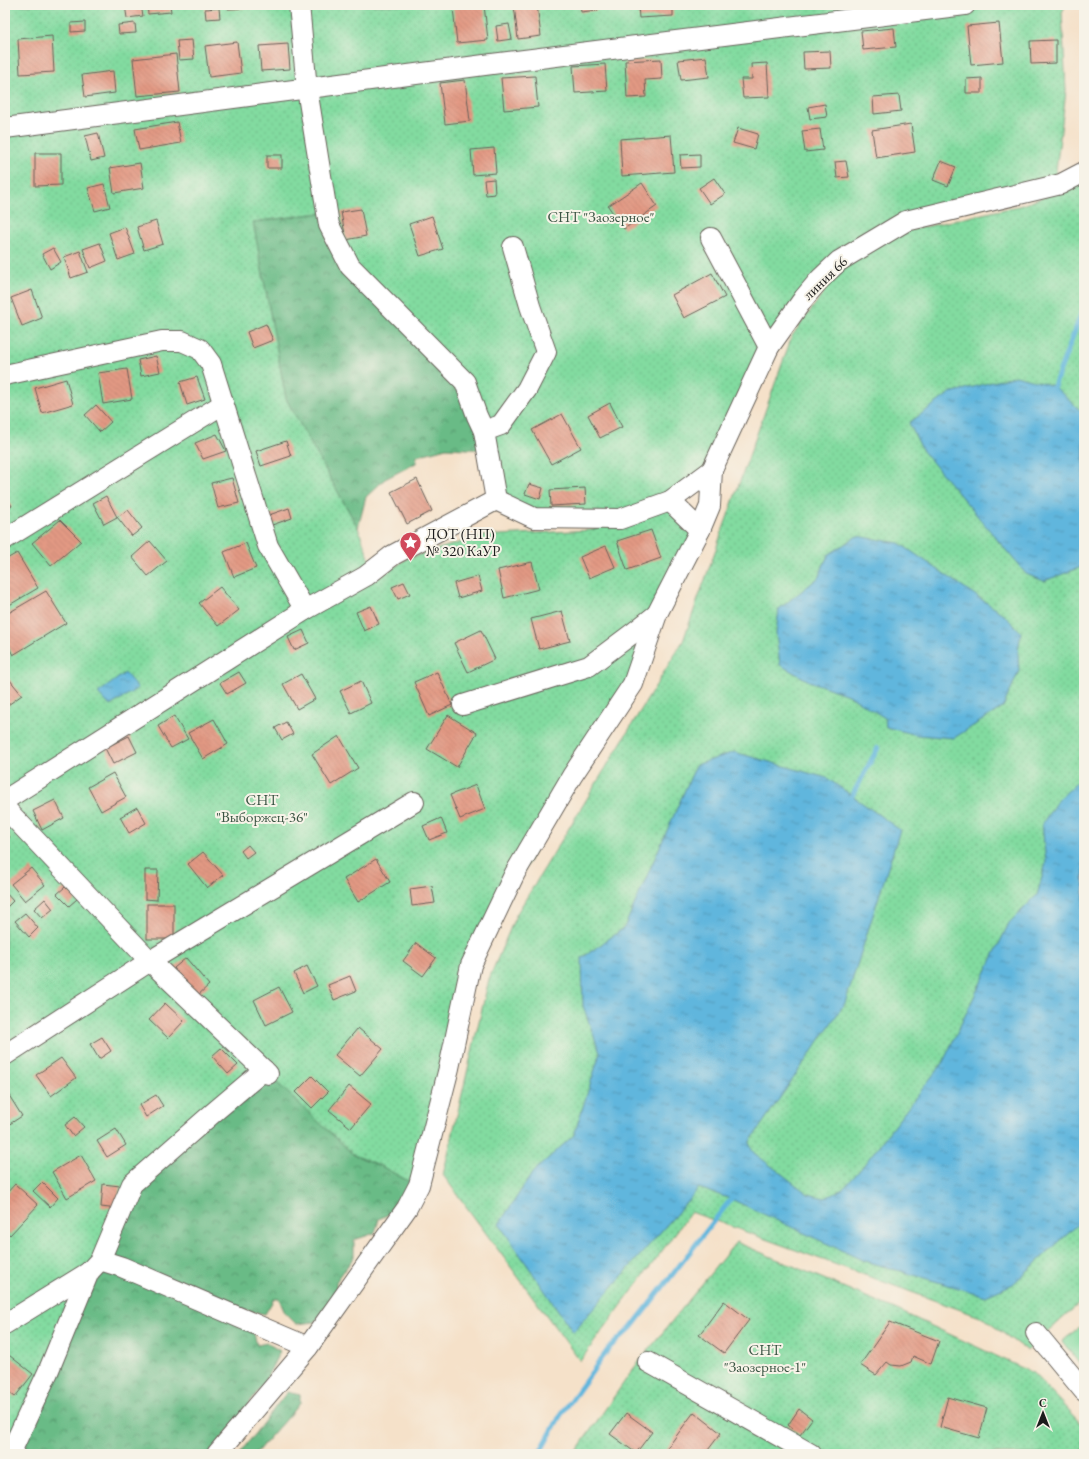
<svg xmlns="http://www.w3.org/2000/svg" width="1089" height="1459" font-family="'EB Garamond',serif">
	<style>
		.forest { fill: url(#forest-crowns); stroke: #426c51 }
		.park { fill: url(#park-dots); stroke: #4f7c5e }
		.pitch { fill: #82dba0; stroke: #4f7c5e }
		.water { fill: url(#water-ripples); stroke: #3e697c }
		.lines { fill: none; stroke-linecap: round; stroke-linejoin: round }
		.stream { stroke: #61b6dd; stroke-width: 5 }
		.building { fill: url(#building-back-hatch) }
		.minor-casing { stroke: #686159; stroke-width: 22 }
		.minor { stroke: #fff; stroke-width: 20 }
		.labels { text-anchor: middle; stroke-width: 4; stroke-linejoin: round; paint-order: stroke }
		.park-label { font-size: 15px; fill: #3b5544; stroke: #f7f3e8 }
		.street-label { font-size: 15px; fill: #1c1c1c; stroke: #f7f3e8 }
		.poi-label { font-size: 15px; fill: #1c1c1c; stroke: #f7f3e8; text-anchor: start }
	</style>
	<defs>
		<pattern id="forest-crowns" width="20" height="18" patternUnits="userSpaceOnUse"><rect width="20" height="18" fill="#69bb86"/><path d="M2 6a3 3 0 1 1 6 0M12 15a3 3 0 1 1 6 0" fill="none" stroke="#56976d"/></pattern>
		<pattern id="park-dots" width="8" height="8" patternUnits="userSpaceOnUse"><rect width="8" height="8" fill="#82dba0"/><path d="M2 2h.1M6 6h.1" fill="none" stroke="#70bb89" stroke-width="1.8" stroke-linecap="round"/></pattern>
		<pattern id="water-ripples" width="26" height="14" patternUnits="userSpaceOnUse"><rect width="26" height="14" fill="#61b6dd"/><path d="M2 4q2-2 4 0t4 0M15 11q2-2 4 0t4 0" fill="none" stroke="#4f93b2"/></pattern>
		<pattern id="building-back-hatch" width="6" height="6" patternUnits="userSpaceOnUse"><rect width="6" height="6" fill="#e29983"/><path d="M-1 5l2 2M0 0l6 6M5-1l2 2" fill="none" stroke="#c18371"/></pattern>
	</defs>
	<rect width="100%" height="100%" fill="#f7f3e8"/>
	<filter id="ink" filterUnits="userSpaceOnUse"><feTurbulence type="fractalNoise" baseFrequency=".025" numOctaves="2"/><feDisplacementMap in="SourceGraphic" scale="8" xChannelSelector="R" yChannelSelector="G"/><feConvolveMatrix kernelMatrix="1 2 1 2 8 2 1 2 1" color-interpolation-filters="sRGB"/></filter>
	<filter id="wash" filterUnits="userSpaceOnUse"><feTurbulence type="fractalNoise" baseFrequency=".012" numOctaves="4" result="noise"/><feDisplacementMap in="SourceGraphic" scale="16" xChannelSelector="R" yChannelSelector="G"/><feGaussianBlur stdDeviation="0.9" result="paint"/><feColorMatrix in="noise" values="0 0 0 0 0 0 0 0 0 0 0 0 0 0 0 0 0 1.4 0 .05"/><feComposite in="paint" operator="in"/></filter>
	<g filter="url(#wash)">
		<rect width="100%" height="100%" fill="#f5e1c9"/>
		<g class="forest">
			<path d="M327,212L465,382L488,450L446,448L417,456L416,463L385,479L366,497L358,528L286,399L253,222Z"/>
			<path d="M268,1074L354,1155L379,1165L414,1184L397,1210L379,1219L375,1233L354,1240V1257L336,1282L337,1295L315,1322L296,1324L285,1313L279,1299H274L265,1314L238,1309L254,1334L257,1345L267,1343L280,1351L264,1383L234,1424L208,1454H10L134,1182Z"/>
			<path d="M287,1392L300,1395V1403L255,1454H239Z"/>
		</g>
		<g class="park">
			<path d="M5,5H1066L1062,12L1066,91L1054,186L906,221L804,298L712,470L620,519L534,518L496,500L465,382L350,266L327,212L253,222L286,399L358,528L377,579L408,558L482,536L591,530L672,503L698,534L645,654L471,965L414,1184L379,1165L354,1155L268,1074L134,1182L5,1454Z"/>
			<path d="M1084,181V1299L1027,1351L983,1318L691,1212L580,1361L443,1175L489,979L516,915L683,641L792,336L838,273L897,233L1023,205Z"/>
			<path d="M736,1242L895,1309L1033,1373L1084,1427V1454H574L634,1368Z"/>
		</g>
		<path class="pitch" d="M1084,1325V1370L1062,1341Z"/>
		<g class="water">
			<path d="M1016,376L1054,386L1084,414V566L1044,581L1026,574L923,451L909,423L950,393Z"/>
			<path d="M857,536L899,543L1003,614L1021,632L1018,652L1019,671L1003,707L954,738L917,735L886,727L885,718L848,695L809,681L780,665L776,633L779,609L818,578L828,555Z"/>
			<path d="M125,673L138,688L110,706L98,693Z"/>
			<path d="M734,752L827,778L900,830L845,1003L749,1143L754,1153L808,1194L825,1198L843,1189L860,1170L943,1062L1009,923L1037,895L1046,863L1042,824L1057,801L1084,776V1219L1013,1284L986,1296L862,1260L731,1199L699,1188L573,1332L499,1224L533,1172L574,1135L600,1053L583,1006L582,958L624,928L696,765Z"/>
		</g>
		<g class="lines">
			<g class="stream">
				<path d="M1054,386L1082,312L1084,309"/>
				<path d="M852,796L878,748"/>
				<path d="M539,1454L560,1416L610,1347L631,1328L731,1199"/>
			</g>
		</g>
		<g id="blocks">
			<g class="building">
				<path d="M125,5H141L143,16L127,18Z"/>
				<path d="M147,5H170L171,12L148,14Z"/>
				<path d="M228,5H246V8L228,9Z"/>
				<path d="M484,5L488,40L457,43L453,8Z"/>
				<path d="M514,5H537L541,36L518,39Z"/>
				<path d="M580,5H598V10L581,12Z"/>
				<path d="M638,5H673V16L639,18Z"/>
				<path d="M735,5H747V6L735,7Z"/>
				<path d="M219,8L220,18L206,19L205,9Z"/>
				<path d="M85,22V31L71,32V23Z"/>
				<path d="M135,23L136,33L119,34L118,25Z"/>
				<path d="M999,23L1003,62L971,65L967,26Z"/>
				<path d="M509,24L512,39L498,41L496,26Z"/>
				<path d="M894,28L896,47L863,50L861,31Z"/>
				<path d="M52,36L54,72L20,74L18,39Z"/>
				<path d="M192,40L194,59L179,60L177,41Z"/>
				<path d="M1056,40V63L1031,64L1030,41Z"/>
				<path d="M237,42L241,73L209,77L205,46Z"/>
				<path d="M288,44L290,69L261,71L259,46Z"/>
				<path d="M830,51L831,68L804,69L803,52Z"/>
				<path d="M176,54L180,92L137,96L133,59Z"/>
				<path d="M706,57L709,77L681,80L678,60Z"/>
				<path d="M661,59L662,79L645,80L646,97L627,98L625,61Z"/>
				<path d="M767,63L769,97L743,98L741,79H752L751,64Z"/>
				<path d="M605,64L607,91L575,93L573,66Z"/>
				<path d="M113,71L115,93L85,97L82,75Z"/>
				<path d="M535,76L538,107L504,110L501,78Z"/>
				<path d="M982,78V93H966V79Z"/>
				<path d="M465,80L470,121L445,124L440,83Z"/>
				<path d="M899,95L901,111L874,114L873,97Z"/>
				<path d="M825,104L827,117L810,119L808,107Z"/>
				<path d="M177,122L181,143L139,150L135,129Z"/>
				<path d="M911,124L915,152L876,158L872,130Z"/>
				<path d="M738,128L758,134L754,149L733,143Z"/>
				<path d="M820,129L823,150L805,152L802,131Z"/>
				<path d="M98,133L104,158L91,161L85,136Z"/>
				<path d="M671,135L674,172L622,176L620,139Z"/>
				<path d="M494,148L496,173L473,175L471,150Z"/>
				<path d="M35,153H61V185L35,186Z"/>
				<path d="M700,154V167L681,168L680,155Z"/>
				<rect x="267" y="155" width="15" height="13"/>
				<path d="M846,161L849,177L837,178L835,162Z"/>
				<path d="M941,161L956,167L948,186L933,180Z"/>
				<path d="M140,163L144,188L114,193L110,168Z"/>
				<path d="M714,178L725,194L710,204L699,188Z"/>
				<path d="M494,179L495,194L486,195L484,180Z"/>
				<path d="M642,183L657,206L624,229L608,206Z"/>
				<path d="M104,184L110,207L95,211L88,188Z"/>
				<path d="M361,209L366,236L346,240L341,212Z"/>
				<path d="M432,216L443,249L420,256L409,224Z"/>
				<path d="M156,221L163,244L144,250L137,227Z"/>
				<path d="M125,227L135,254L118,260L109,233Z"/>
				<path d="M100,243L107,261L90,268L83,249Z"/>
				<path d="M53,248L61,262L50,269L42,254Z"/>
				<path d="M80,251L88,272L71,278L64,257Z"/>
				<path d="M712,273L725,297L684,318L672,295Z"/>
				<path d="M32,290L42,318L22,326L11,298Z"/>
				<path d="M266,324L273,340L253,348L247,332Z"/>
				<path d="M156,356L160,372L141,376L138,360Z"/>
				<path d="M127,369L132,399L103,404L98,373Z"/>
				<path d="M197,377L205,399L187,405L180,382Z"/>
				<path d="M66,379L73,404L42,413L35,388Z"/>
				<path d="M610,403L622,427L600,438L588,415Z"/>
				<path d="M96,405L111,422L100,432L85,415Z"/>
				<path d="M562,414L581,448L551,464L532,430Z"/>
				<path d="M217,434L226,451L203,459L195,443Z"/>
				<path d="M286,441L291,456L261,466L256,451Z"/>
				<path d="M232,478L239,503L218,508L211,483Z"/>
				<path d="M417,479L432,511L407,524L391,492Z"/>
				<path d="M529,484L543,488L540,499L525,494Z"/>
				<path d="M585,488L586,504L551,506L550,490Z"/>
				<path d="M5,495L12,506L5,510Z"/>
				<path d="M106,496L117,517L104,524L93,503Z"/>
				<path d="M289,508L292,518L272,525L269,515Z"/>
				<path d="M128,510L142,528L132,536L117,517Z"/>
				<path d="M60,520L81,541L51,566L32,543Z"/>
				<path d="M651,530L661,558L627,570L617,541Z"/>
				<path d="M150,541L167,561L148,576L132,557Z"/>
				<path d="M246,543L256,568L234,577L224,552Z"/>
				<path d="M606,546L615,567L589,578L580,557Z"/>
				<path d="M17,553L38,588L6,607L5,560Z"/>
				<path d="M532,562L539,589L504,598L498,570Z"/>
				<path d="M478,576L482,591L458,598L454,583Z"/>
				<path d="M404,582L410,594L398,599L392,587Z"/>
				<path d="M220,587L239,610L218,626L199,603Z"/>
				<path d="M46,591L66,623L13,655L5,640V615Z"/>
				<path d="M371,606L379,624L364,631L356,612Z"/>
				<path d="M562,611L570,641L539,649L531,619Z"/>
				<path d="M303,630L309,643L294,650L288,637Z"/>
				<path d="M481,630L495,659L468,672L454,643Z"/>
				<path d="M239,672L246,683L227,694L220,683Z"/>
				<path d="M437,672L452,705L429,716L414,682Z"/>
				<path d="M5,674L22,695L8,705L5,702Z"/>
				<path d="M301,674L315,699L297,709L283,684Z"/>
				<path d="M361,681L371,703L351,713L340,691Z"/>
				<path d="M448,715L477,733L457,767L427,749Z"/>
				<path d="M174,716L188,739L171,748L158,726Z"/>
				<path d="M214,719L228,744L203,759L188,733Z"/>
				<path d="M286,722L293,734L282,740L275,728Z"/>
				<path d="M129,736L137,752L113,764L105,748Z"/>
				<path d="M339,736L358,768L331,785L312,754Z"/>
				<path d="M113,773L126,797L101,811L88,787Z"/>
				<path d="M476,785L485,809L460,819L450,795Z"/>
				<path d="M55,800L64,818L42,830L33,811Z"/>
				<path d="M137,807L146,823L129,833L120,817Z"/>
				<path d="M441,818L447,833L429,840L423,826Z"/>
				<path d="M5,832L10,837L5,842Z"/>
				<path d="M248,845L254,852L246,858L241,851Z"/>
				<path d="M203,852L223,875L207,888L188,864Z"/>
				<path d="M376,859L390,882L358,902L344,879Z"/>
				<path d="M31,868L45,885L25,901L11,884Z"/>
				<path d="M145,870H158L157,900L145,899Z"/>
				<path d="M432,886L435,903L412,906L410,889Z"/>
				<path d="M65,887L77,899L69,906L57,894Z"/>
				<path d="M5,892L13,901L5,909Z"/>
				<path d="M45,899L53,909L42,918L34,909Z"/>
				<rect x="147" y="904" width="27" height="35"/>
				<path d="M25,913L38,928L29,937L15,921Z"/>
				<path d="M416,943L436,958L423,976L403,961Z"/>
				<path d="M186,958L209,985L197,996L174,968Z"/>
				<path d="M307,966L317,986L303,993L294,973Z"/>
				<path d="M350,976L356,991L334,1000L328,985Z"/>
				<path d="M279,987L292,1012L266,1025L254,1000Z"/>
				<path d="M165,1003L184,1021L168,1038L149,1020Z"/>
				<path d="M358,1028L383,1049L360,1076L335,1055Z"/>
				<path d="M102,1037L111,1051L99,1059L90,1044Z"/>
				<path d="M221,1048L238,1065L228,1074L212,1056Z"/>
				<path d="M61,1058L76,1078L51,1096L36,1075Z"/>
				<path d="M312,1076L328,1092L312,1108L296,1092Z"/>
				<path d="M349,1086L371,1104L351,1128L329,1110Z"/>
				<path d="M5,1089L22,1116L5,1127Z"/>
				<path d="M156,1095L163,1106L146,1117L139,1105Z"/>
				<path d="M75,1117L84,1127L73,1136L65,1125Z"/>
				<path d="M116,1129L126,1145L107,1157L97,1141Z"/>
				<path d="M81,1155L96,1181L67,1198L52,1172Z"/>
				<path d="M42,1182L58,1198L50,1207L33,1191Z"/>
				<path d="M15,1184L38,1205L10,1235L5,1230V1195Z"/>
				<path d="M103,1184L120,1186L118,1209L101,1207Z"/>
				<path d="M724,1301L749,1320L724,1353L699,1335Z"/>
				<path d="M890,1322L939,1341L931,1364L913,1356L911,1362L901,1366L891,1365L887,1362L876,1375L860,1365Z"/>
				<path d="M5,1352L33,1374L15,1397L5,1389Z"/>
				<path d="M948,1397L987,1408L979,1438L940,1427Z"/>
				<path d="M799,1409L812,1419L800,1435L788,1425Z"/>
				<path d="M694,1412L721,1433L705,1454H663Z"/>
				<path d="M626,1413L652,1432L636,1453L610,1434Z"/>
			</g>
		</g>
	</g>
	<g filter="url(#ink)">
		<use href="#blocks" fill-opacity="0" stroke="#686159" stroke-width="1"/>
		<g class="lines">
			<defs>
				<g id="minor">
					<path d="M299,5L307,89L329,225L350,266L465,382L477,416L484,431L496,500"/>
					<path d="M5,128L492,64L965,5"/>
					<path d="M711,238L769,347"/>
					<path d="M5,375L162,341H182L200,349L211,364L268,546L305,610"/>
					<path d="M484,431L501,425L527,389L546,352L530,306L513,247"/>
					<path d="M496,500L534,518L620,519L670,501L712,470"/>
					<path d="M670,501L700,530"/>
					<path d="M5,539L223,404"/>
					<path d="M463,705L589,666L633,633L657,614"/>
					<path d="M5,800L305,610L366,576L393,555L496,500"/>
					<path d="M5,808L150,961L268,1074"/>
					<path d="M5,1055L150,961L414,802"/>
					<path d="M100,1260L122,1267L308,1347"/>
					<path d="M5,1324L89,1272"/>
					<path d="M1036,1333L1084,1391"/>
					<path d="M648,1362L811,1454"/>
					<path d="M10,1454L48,1372L89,1272L100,1260L132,1184L213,1113L264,1070"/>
					<path d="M217,1454L308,1347L407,1208L419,1185L449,1068L471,965L515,873L572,776L633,684L657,614L700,530L710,506L712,470L769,347L804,298L820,279L839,261L906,221L1061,184L1084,172"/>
				</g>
			</defs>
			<use href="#minor" class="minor-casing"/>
			<use href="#minor" class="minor"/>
		</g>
	</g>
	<defs>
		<symbol id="sight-pin" viewBox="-11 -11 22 30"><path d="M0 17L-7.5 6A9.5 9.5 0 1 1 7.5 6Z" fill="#d1495b" stroke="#f7f3e8"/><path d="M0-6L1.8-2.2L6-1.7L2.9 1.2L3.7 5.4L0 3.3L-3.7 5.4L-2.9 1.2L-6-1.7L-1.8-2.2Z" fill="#fff"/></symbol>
	</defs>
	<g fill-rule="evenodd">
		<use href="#sight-pin" x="398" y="530" width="25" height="34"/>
	</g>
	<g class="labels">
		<g class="park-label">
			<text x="601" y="222">СНТ "Заозерное"</text>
			<text x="262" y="805">СНТ<tspan x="262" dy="17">"Выборжец-36"</tspan></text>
			<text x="765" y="1355">СНТ<tspan x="765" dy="17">"Заозерное-1"</tspan></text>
		</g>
		<g class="street-label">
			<text transform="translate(825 278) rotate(-44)" y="5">линия 66</text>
		</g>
		<g class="poi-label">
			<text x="426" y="539">ДОТ (НП)<tspan x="426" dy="17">№ 320 КаУР</tspan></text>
		</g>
	</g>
	<rect width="1089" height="1459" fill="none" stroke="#f7f3e8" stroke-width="20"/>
	<g transform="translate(1043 1413)" stroke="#f7f3e8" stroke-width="3" paint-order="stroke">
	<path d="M0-3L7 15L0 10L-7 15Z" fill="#1c1c1c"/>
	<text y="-6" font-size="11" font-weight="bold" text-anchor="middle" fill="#1c1c1c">С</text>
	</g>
</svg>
